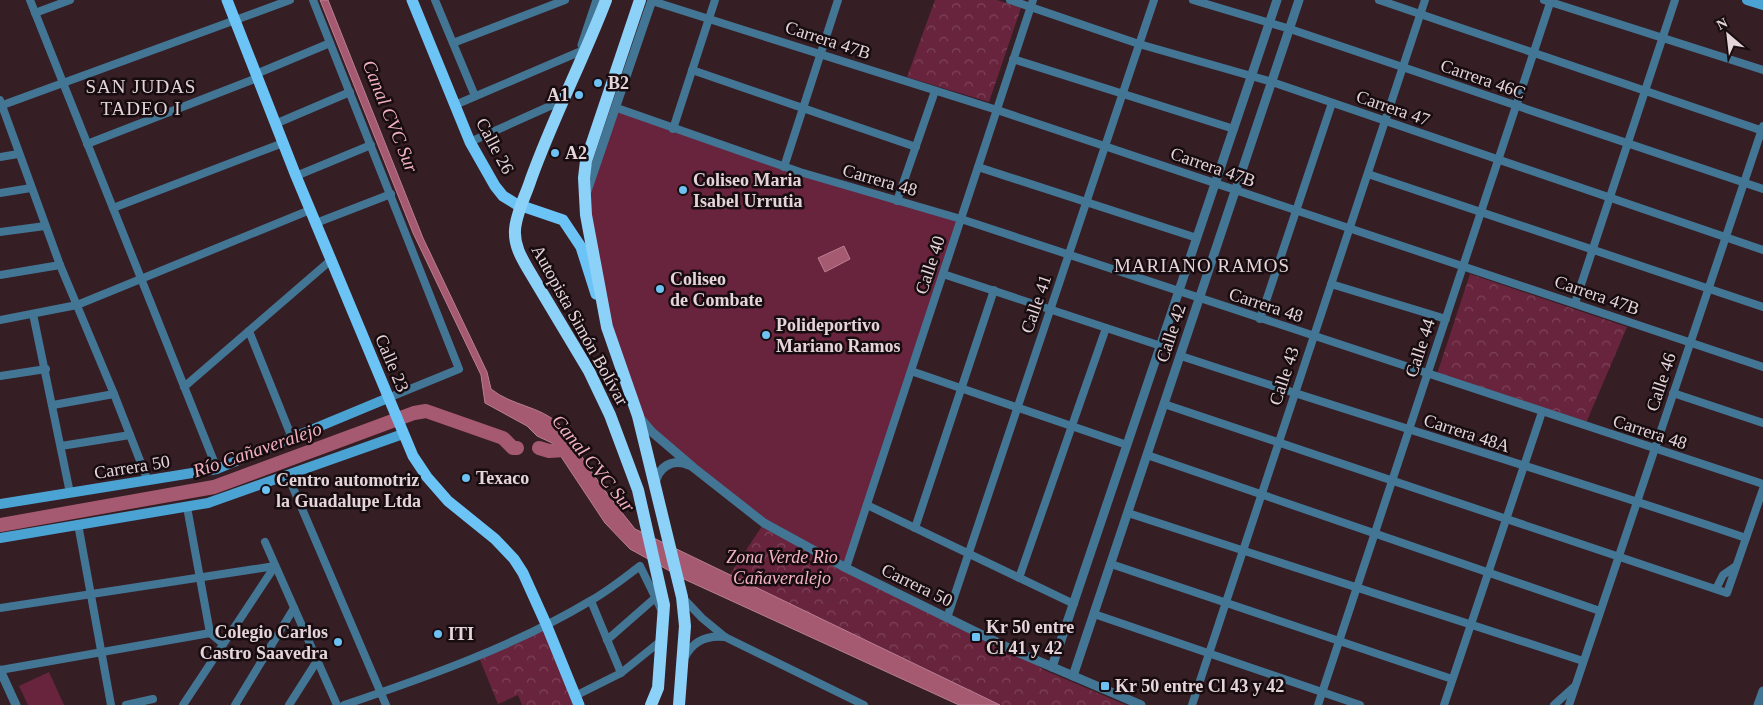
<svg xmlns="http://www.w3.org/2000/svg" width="1763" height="705" font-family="'Times New Roman',serif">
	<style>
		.grass { fill: #68243d }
		.park { fill: url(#park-crowns) }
		.water { fill: #a65a72; stroke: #b97f91 }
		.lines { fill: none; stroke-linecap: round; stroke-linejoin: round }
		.river { stroke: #a65a72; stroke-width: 14 }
		.minor { stroke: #427694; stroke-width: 8 }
		.tertiary { stroke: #427694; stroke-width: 9 }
		.secondary { stroke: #4aa3d3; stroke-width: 10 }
		.primary { stroke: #6cc4f6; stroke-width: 11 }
		.trunk { stroke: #8cd1f8; stroke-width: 12 }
		.poi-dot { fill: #6dc2f3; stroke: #170c0f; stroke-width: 2 }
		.labels { text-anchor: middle; stroke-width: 5; stroke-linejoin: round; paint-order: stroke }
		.street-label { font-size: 18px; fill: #e5d4d9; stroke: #170c0f }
		.poi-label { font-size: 18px; font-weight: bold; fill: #e5d4d9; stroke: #170c0f; text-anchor: start }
		.park-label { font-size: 18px; font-style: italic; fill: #f3b2c4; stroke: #170c0f }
		.neighbourhood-label { font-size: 19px; letter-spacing: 1px; fill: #e5d4d9; stroke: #170c0f }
		.water-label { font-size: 19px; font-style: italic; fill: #f3b1c3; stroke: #170c0f }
	</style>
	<defs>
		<pattern id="park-crowns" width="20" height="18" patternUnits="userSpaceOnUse" patternTransform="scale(1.25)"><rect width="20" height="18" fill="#68243d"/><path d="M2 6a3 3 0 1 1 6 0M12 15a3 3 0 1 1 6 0" fill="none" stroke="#7d4358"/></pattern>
	</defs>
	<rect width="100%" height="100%" fill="#361e25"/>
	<g class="grass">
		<path d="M617,108L673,129L961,219L846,568L764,523L646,426L613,342L585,199Z"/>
		<path d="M49,672L64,705H28L19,686Z"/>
	</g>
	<g class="park">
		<path d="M935,0H997L1021,8L989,102L907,77Z"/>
		<path d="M1470,274L1627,327L1586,423L1437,374Z"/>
		<path d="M764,523L1017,652L1044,670L1126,705H1000L729,576Z"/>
		<path d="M546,624L579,705H522L518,695L498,704L478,655Z"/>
	</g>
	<g class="water">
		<path d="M320,0H328L423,238L487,372L491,389C512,406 540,406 559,424C573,438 580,455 591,471C605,492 620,510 635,529L1000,705H959L686,580L630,549L605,523L552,443L537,436L527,426L485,403L481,375L413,233Z"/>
		<path d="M844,246L850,259L825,272L818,258Z"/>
	</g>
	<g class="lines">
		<g class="river">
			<path d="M539,448L549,451L565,450"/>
			<path d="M0,525L214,487L414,413L426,411L503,438L513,448H517"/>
		</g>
		<g class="minor">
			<path d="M30,0L217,469"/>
			<path d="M313,0L459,369L388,398"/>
			<path d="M435,0L475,96"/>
			<path d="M1010,0L1139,44L1272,82L1763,250"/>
			<path d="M1193,0L1290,29L1763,189"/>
			<path d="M1379,0L1763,131"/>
			<path d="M1544,0L1763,70"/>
			<path d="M652,1L997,110L1763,367"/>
			<path d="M35,13L70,0"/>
			<path d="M453,43L565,0"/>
			<path d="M1013,59L1234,129"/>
			<path d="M692,70L916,147"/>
			<path d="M256,74L330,43"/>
			<path d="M0,100L60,265L114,394L148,481"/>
			<path d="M455,105L579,52"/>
			<path d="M0,106L290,0"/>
			<path d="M617,108L800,172L961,219L1763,484"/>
			<path d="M275,124L350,92"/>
			<path d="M673,129L715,0"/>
			<path d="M470,142L559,102"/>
			<path d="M87,144L257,78"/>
			<path d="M0,157L18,154"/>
			<path d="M784,167L838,0"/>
			<path d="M978,167L1197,238"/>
			<path d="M1368,174L1763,307"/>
			<path d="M296,176L371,145"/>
			<path d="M0,193L31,188"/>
			<path d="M897,201L935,91"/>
			<path d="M113,208L283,143"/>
			<path d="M316,223L391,194"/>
			<path d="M0,232L45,226"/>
			<path d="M943,274L1161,346"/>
			<path d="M0,275L60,265"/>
			<path d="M1331,284L1446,319"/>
			<path d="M1575,303L1675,0"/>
			<path d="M33,314L70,493"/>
			<path d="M1260,319L1332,103"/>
			<path d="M0,320L77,305L310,210"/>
			<path d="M249,331L292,438"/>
			<path d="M1181,356C1368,418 1558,474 1746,538"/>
			<path d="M911,371L1127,445"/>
			<path d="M0,376L46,369"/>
			<path d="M184,387L331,260"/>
			<path d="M1673,393L1763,423"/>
			<path d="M1164,404L1727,593L1763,489"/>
			<path d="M53,405L114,394"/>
			<path d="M61,446L130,435"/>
			<path d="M1147,455L1600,611"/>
			<path d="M288,476L386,705"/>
			<path d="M867,505L1074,604"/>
			<path d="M187,507L210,633"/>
			<path d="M1128,513L1583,661"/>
			<path d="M78,524L111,705"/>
			<path d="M915,528L994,290"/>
			<path d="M265,542L337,705"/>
			<path d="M1111,564L1452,679"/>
			<path d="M846,568L1033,0"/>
			<path d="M1019,578L1106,328"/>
			<path d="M1716,589L1723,575L1736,566"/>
			<path d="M683,598L702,618L725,637L864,705"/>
			<path d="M591,601L621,673"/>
			<path d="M0,608L275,566"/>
			<path d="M1094,614L1360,705"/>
			<path d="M947,618L1154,0"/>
			<path d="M607,640L655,598"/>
			<path d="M685,657C693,641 707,635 725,637"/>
			<path d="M0,670L210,633L222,643"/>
			<path d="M575,696L621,673L657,644H662"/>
			<path d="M126,705L153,699"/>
			<path d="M183,705L275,566"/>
			<path d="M235,705L294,608"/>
			<path d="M289,705L317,661"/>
			<path d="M344,705C427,677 515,646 590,601C608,591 624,578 640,566L661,609"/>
			<path d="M1192,705L1425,0"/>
			<path d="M1318,705L1551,0"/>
			<path d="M1444,705L1542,412"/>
			<path d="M1554,705L1574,687"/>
			<path d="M1569,705L1763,126"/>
		</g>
		<g class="tertiary">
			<path d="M582,45L597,0"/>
			<path d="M587,191L652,0"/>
			<path d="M640,418L652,432L694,468L764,523L846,568L1017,652L1141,705"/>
			<path d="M655,484C658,467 672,458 689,465"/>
			<path d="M1052,667L1277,0"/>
			<path d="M0,670L16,705"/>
			<path d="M1073,676L1299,0"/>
			<path d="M1758,705L1763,691"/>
		</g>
		<g class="secondary">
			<path d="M1747,0L1763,5"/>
			<path d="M0,504L217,469L388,398"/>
			<path d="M0,538L208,503L403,434"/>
		</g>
		<g class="primary">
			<path d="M227,0L296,176L413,456L427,477L448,501L495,539L514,559L523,573L546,624L579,705"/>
			<path d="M412,0L470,142L495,186L503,196L516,204L563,220L581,247L596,294"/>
		</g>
		<g class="trunk">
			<path d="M606,0C583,60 553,118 531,179C526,195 516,213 515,230C514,245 521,257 528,269L589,371L610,415L638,490L664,605L658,688L651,705"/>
			<path d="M640,0L586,161L584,178L586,215L607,327L638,416L682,597L685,626L679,705"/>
		</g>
	</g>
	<g class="poi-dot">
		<circle cx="598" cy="83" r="5"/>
		<circle cx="579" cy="95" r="5"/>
		<circle cx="555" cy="153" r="5"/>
		<circle cx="683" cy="190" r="5"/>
		<circle cx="660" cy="289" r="5"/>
		<circle cx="766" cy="335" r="5"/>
		<circle cx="466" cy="478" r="5"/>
		<circle cx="266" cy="490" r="5"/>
		<circle cx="438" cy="634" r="5"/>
		<rect x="971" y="632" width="10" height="10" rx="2.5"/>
		<circle cx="338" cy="642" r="5"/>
		<rect x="1100" y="681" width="10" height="10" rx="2.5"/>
	</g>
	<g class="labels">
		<g class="street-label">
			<text transform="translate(828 40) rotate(18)" y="6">Carrera 47B</text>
			<text transform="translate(1483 79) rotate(19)" y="6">Carrera 46C</text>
			<text transform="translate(1393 108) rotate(19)" y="6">Carrera 47</text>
			<text transform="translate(495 146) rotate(62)" y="6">Calle 26</text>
			<text transform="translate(1213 167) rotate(19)" y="6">Carrera 47B</text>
			<text transform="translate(880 180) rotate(16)" y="6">Carrera 48</text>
			<text transform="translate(930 265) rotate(-72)" y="6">Calle 40</text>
			<text transform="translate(1597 295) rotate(19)" y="6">Carrera 47B</text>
			<text transform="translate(1036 304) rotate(-71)" y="6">Calle 41</text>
			<text transform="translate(1266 305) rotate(18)" y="6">Carrera 48</text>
			<text transform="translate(580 325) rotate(61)" y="6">Autopista Simón Bolívar</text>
			<text transform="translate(1171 333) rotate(-72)" y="6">Calle 42</text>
			<text transform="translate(1420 348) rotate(-72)" y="6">Calle 44</text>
			<text transform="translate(392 363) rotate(67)" y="6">Calle 23</text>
			<text transform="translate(1284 376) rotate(-72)" y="6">Calle 43</text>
			<text transform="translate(1661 382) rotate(-72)" y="6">Calle 46</text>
			<text transform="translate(1650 432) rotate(18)" y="6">Carrera 48</text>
			<text transform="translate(1467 433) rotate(18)" y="6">Carrera 48A</text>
			<text transform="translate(132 467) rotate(-9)" y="6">Carrera 50</text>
			<text transform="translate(917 585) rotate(26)" y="6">Carrera 50</text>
		</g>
		<g class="poi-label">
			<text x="608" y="89">B2</text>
			<text x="569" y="101" text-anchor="end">A1</text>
			<text x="565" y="159">A2</text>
			<text x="693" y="186">Coliseo Maria<tspan x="693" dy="21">Isabel Urrutia</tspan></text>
			<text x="670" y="285">Coliseo<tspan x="670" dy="21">de Combate</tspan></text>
			<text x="776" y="331">Polideportivo<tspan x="776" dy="21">Mariano Ramos</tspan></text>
			<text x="476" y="484">Texaco</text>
			<text x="276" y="486">Centro automotriz<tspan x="276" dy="21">la Guadalupe Ltda</tspan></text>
			<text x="986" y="633">Kr 50 entre<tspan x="986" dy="21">Cl 41 y 42</tspan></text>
			<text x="328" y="638" text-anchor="end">Colegio Carlos<tspan x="328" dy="21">Castro Saavedra</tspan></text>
			<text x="448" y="640">ITI</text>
			<text x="1115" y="692">Kr 50 entre Cl 43 y 42</text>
		</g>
		<g class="park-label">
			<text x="782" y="563">Zona Verde Rio<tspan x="782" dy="21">Cañaveralejo</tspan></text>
		</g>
		<g class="neighbourhood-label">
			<text x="141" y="93">SAN JUDAS<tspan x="141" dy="22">TADEO I</tspan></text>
			<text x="1202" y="272">MARIANO RAMOS</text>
		</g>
		<g class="water-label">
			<text transform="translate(391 116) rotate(68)" y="7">Canal CVC Sur</text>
			<text transform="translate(257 449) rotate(-19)" y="7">Río Cañaveralejo</text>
			<text transform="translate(594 463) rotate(51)" y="7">Canal CVC Sur</text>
		</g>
	</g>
	<g transform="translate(1728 35) rotate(332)" stroke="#170c0f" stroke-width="4" paint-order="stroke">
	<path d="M0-4L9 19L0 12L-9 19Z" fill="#e5d4d9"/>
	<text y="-8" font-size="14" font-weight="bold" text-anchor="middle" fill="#e5d4d9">N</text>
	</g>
</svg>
